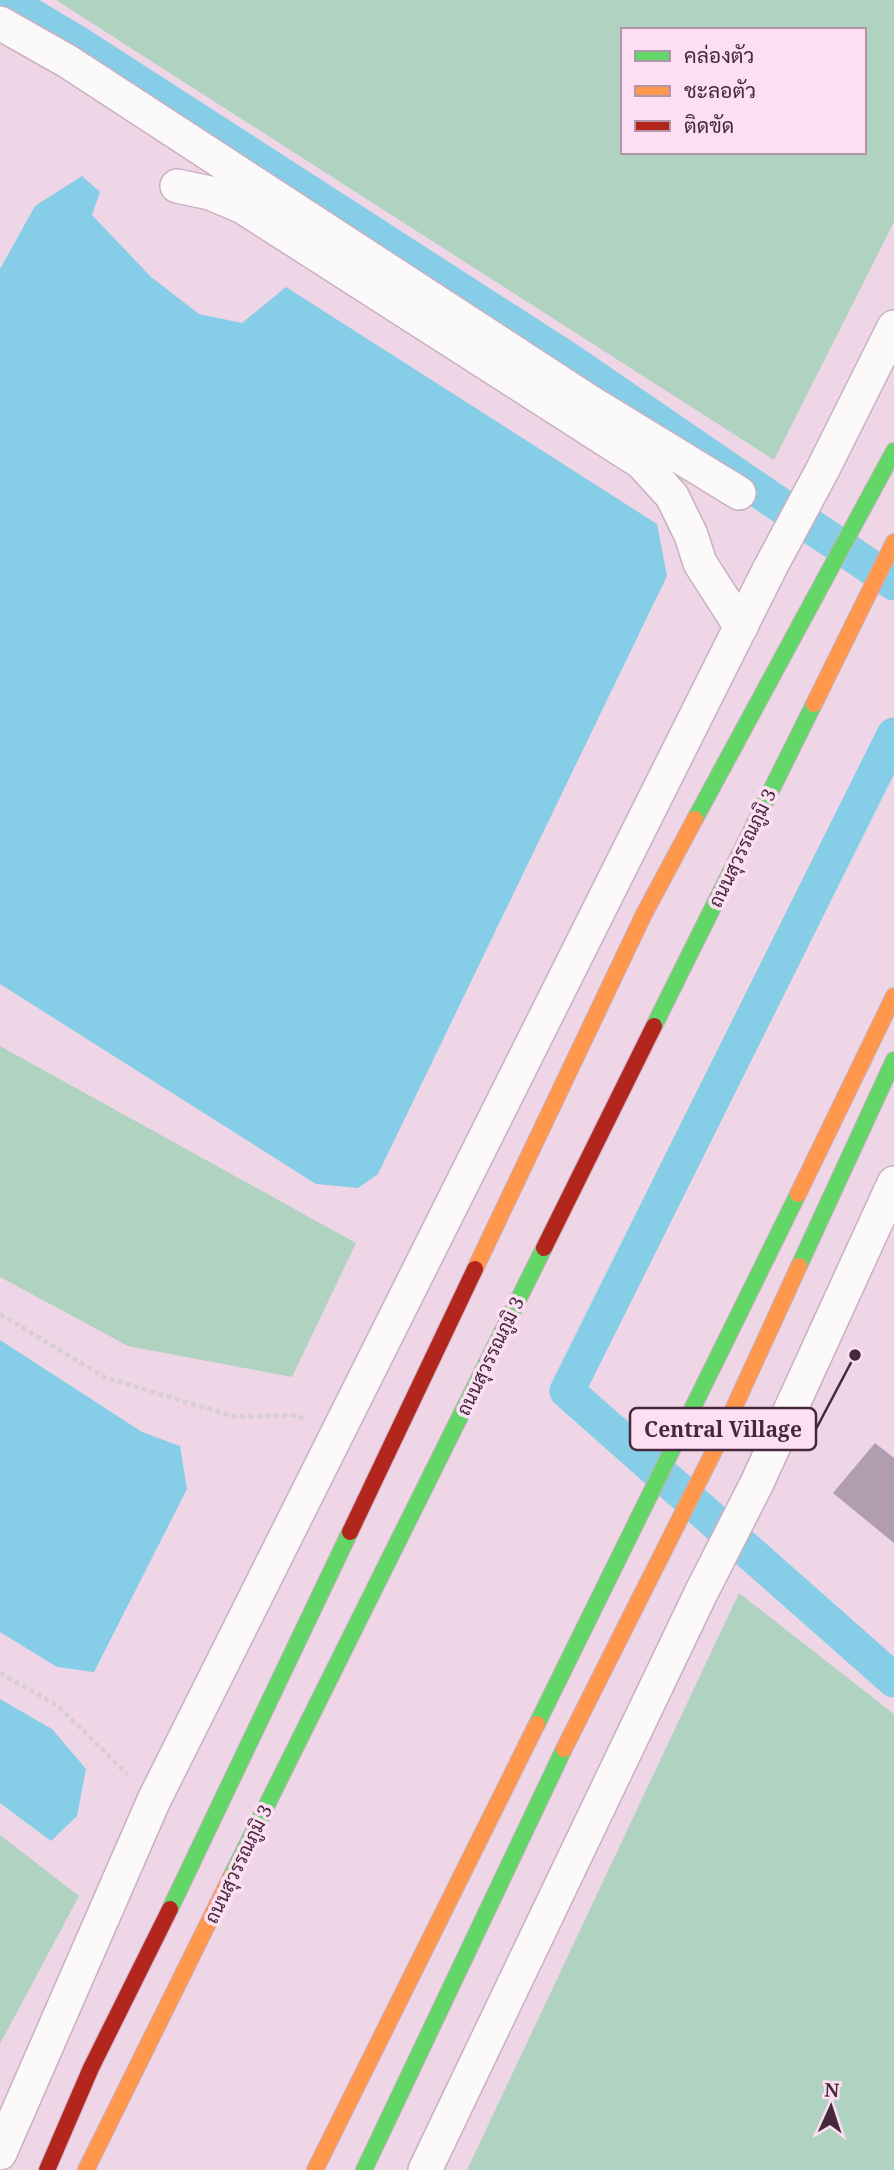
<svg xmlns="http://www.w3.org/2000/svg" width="894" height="2170" font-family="'Noto Serif',Sarabun,serif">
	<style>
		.green { fill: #b0d2c1; fill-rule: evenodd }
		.water { fill: #86cde7 }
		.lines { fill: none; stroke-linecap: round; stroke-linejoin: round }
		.canal { stroke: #86cde7; stroke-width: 35 }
		.building { fill: #b09daf }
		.street-casing { stroke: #c9b0c1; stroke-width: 36 }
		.fast-casing { stroke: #c9b0c1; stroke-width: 18 }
		.slow-casing { stroke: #c9b0c1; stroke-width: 18 }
		.jam-casing { stroke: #c9b0c1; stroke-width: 18 }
		.path { stroke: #d7cfd4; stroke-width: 4.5; stroke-dasharray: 5 3.5; stroke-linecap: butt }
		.street { stroke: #fcf9fb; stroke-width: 33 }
		.fast { stroke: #63d668; stroke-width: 16 }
		.slow { stroke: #ff974d; stroke-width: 16 }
		.jam { stroke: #b3261e; stroke-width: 16 }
		.labels { text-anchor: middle; stroke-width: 7; stroke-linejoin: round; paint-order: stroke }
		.street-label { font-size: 19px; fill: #45283c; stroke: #fddef2 }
		.leader { fill: none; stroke: #45283c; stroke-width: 2.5 }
		.callout-dot { fill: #45283c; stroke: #fddef2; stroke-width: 2.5 }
		.callout { fill: #fddef2; stroke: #45283c; stroke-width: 2.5 }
		.callout-label { font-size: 21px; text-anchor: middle; font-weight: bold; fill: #45283c }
	</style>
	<rect width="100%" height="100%" fill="#eed6e6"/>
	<g class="green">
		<path d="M56,0H894V222L774,460ZM623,30H864V152H623Z"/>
		<path d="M0,1046L356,1243L292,1377L128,1346L0,1277Z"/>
		<path d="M739,1593L894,1714V2170H467Z"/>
		<path d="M0,1835L79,1896L0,2044Z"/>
	</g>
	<g class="water">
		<path d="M82,176L100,192L92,215L151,277L199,314L242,323L286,287L657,524L667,576L378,1174L358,1188L316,1184L0,984V269L35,206Z"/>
		<path d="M0,1340L142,1432L180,1446L187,1489L94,1672L57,1667L0,1632Z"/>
		<path d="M0,1699L52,1729L86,1769L77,1816L51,1841L0,1803Z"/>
	</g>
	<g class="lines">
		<g class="canal">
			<path d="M5,0L74,41L567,359L894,583"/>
			<path d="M894,735L567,1391L894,1680"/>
		</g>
	</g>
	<path class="building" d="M875,1443L894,1458V1543L833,1493Z"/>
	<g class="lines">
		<defs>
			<g id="street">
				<path d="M0,23L67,61L587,400L739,493"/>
				<path d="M177,186L210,193L243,207L641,462L672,496L691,535L700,563L741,627"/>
				<path d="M0,2153L154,1800L770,568L823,469L894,327"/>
				<path d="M425,2170L701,1593L757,1483L894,1183"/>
			</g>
			<g id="fast">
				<path d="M695,819L894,451"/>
				<path d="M654,1026L814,704"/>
				<path d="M799,1266L894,1060"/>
				<path d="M537,1724L798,1194"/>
				<path d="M231,1877L544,1248"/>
				<path d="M170,1909L350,1532"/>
				<path d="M364,2170L564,1749"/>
			</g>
			<g id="slow">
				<path d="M814,704L894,542"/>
				<path d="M798,1194L894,996"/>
				<path d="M475,1269L644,914L695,819"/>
				<path d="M564,1749L715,1449L799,1266"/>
				<path d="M86,2170L231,1877"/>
				<path d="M315,2170L537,1724"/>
			</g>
			<g id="jam">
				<path d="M544,1248L654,1026"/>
				<path d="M350,1532L475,1269"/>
				<path d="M47,2170L91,2068L170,1909"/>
			</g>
		</defs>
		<use href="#street" class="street-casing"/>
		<use href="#fast" class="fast-casing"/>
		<use href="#slow" class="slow-casing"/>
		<use href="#jam" class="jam-casing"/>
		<g class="path">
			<path d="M0,1314L104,1377L235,1417L298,1415L306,1421"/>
			<path d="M0,1673L57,1705L128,1775"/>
		</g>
		<use href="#street" class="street"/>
		<use href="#fast" class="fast"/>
		<use href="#slow" class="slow"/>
		<use href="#jam" class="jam"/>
	</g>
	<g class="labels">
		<g class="street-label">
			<text transform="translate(742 848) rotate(-64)" y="7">ถนนสุวรรณภูมิ 3</text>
			<text transform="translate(490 1356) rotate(-64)" y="7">ถนนสุวรรณภูมิ 3</text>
			<text transform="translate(238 1864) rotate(-64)" y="7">ถนนสุวรรณภูมิ 3</text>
		</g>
	</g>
	<path class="leader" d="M855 1355L816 1429"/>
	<circle class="callout-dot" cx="855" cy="1355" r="7"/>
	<rect class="callout" x="630" y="1408" width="186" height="42" rx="7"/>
	<g class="callout-label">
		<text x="723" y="1437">Central Village</text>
	</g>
	<rect x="621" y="28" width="245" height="126" fill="#fddef2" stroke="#b395a9" stroke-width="2"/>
	<rect x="635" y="51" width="35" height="10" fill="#63d668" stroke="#b395a9" stroke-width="2"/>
	<text x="684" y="63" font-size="21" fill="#45283c">คล่องตัว</text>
	<rect x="635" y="86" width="35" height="10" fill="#ff974d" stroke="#b395a9" stroke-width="2"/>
	<text x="684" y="98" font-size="21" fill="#45283c">ชะลอตัว</text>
	<rect x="635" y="121" width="35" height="10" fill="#b3261e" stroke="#b395a9" stroke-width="2"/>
	<text x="684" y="133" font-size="21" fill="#45283c">ติดขัด</text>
	<g transform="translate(831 2107) rotate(3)" stroke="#fddef2" stroke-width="5" paint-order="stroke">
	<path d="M0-5L12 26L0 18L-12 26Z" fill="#45283c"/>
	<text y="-10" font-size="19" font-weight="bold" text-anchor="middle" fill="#45283c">N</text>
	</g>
</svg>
